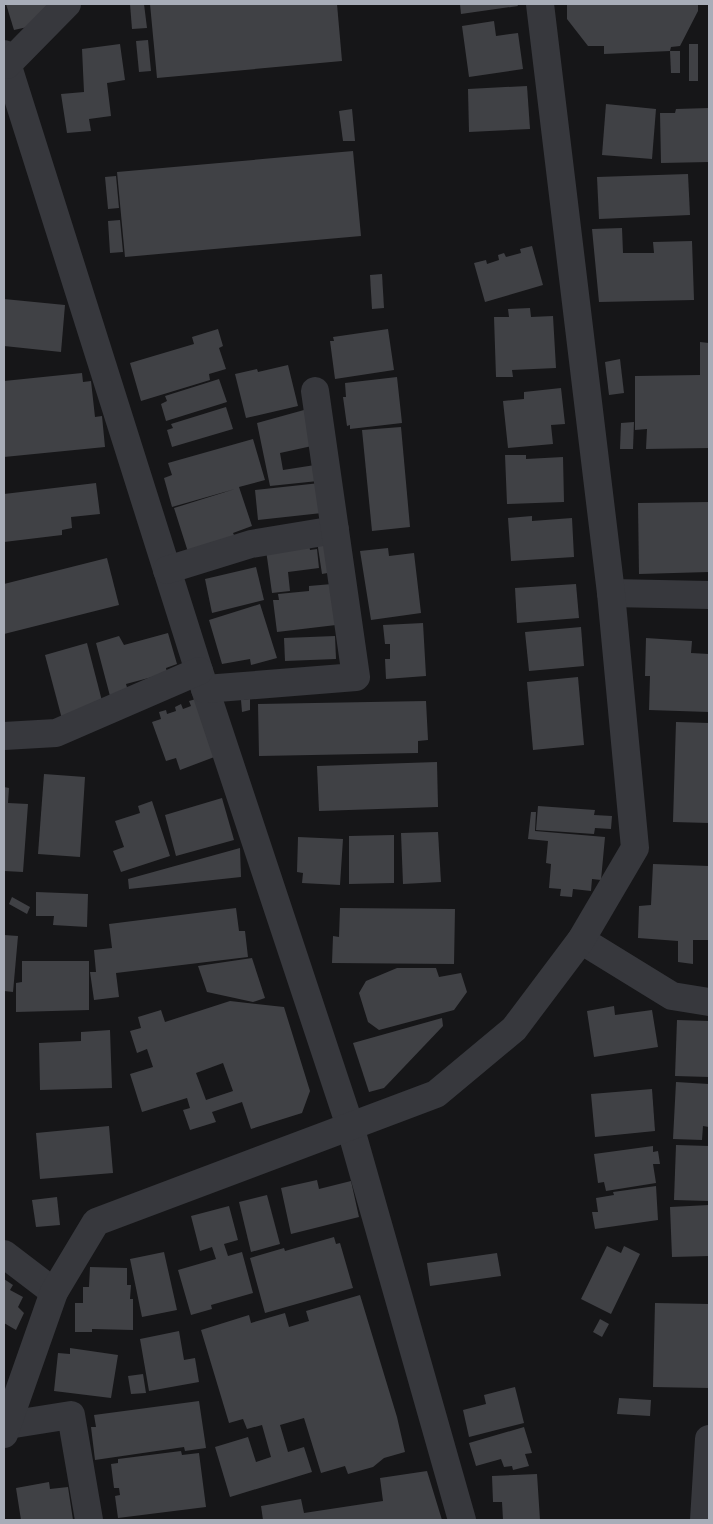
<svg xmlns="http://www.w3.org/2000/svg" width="713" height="1524" font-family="Arial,sans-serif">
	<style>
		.building { fill: #404145; fill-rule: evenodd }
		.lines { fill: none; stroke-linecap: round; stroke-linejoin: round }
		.minor { stroke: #37383d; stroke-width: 28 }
	</style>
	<rect width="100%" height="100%" fill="#161618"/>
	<g class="building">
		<path d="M6,4H52L32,26L14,30Z"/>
		<path d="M130,4H144L147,28L132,29Z"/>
		<path d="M150,4H337L342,61L157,78Z"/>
		<path d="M460,4H517L518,6L461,14Z"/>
		<path d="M567,4H698V11L680,46L671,47L670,51L604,54V46H588L567,19Z"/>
		<path d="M494,21L496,36L518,33L523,69L469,77L462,26Z"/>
		<path d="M148,40L151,71L139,72L136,41Z"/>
		<path d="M120,44L125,80L107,83L111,116L89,119L91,131L67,133L61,94L84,92L82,49Z"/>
		<rect x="689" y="44" width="9" height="37"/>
		<path d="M670,51H680V73H671Z"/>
		<path d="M527,86L530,129L469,132L468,89Z"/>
		<path d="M606,104L656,109L652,159L602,155Z"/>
		<path d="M709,108V162L661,163L660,113H675L676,109Z"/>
		<path d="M352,109L355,141H343L339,111Z"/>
		<path d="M353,151L361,236L125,257L117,172Z"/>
		<path d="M688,174L690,215L599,219L597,177Z"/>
		<path d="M116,176L119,208L108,209L105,177Z"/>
		<path d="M120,220L123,252L110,253L108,221Z"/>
		<path d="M622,228L623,253H654L653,242L692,241L694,300L599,302L592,229Z"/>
		<path d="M532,246L543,285L485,302L474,263L486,260L487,264L499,260L498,255L504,253L506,257L521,253L520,249Z"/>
		<path d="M382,274L384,308L372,309L370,275Z"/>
		<path d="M4,299L65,305L61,352L4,346Z"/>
		<path d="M530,308L531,317L553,316L556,368L512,370L513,377H496L494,317H509L508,309Z"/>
		<path d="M218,329L223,346L219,348L226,369L209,374L210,380L141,401L130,363L194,344L192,337Z"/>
		<path d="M388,329L394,370L335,379L330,341H334L333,337Z"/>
		<path d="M700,342L709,343V448L646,449L647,429L635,430V376L700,375Z"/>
		<path d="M620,359L624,393L609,395L605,362Z"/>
		<path d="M288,365L298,406L246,418L235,374L257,369L258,372Z"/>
		<path d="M82,373L83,382L91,381L95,417L102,416L105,447L4,457V381Z"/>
		<path d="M397,377L402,423L350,429V425L347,426L343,397H346L345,383Z"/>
		<path d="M219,379L227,402L166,421L161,404L167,401L165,396Z"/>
		<path d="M561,388L565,424L551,425L553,444L508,448L503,401L524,399V392Z"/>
		<path d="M226,407L233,429L172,447L167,430L173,428L171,424Z"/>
		<path d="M304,410L312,446L280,453L283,470L315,465L318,481L270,486L257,423Z"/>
		<path d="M634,422L633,449H620L621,423Z"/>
		<path d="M401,427L410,527L372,531L362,430Z"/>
		<path d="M253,439L265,480L239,487L252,526L233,533L235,537L188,552L174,508L235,489L172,507L164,478L172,475L168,463Z"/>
		<path d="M505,455H526V459L563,457L564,502L507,504Z"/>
		<path d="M96,483L100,514L71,517L72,528L62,530V535L4,542V494Z"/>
		<path d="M320,483L322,513L258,520L255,490Z"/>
		<path d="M709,502V572L639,574L638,503Z"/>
		<path d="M532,516V521L572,518L574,557L511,561L508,518Z"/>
		<path d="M329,539L333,572L322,574L317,541Z"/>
		<path d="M309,544L310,550L317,549L319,568L288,572L290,591L272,593L266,550Z"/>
		<path d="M388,548L389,556L414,553L421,613L371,620L360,551Z"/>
		<path d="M107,558L119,605L4,634V584Z"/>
		<path d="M256,567L264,600L212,613L205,579Z"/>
		<path d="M332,584L336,625L277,632L273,600H279L278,594L309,591V586Z"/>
		<path d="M576,584L579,618L517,623L515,588Z"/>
		<path d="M260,604L277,658L251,665L250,659L222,664L209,620Z"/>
		<path d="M423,623L426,676L386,679L385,659H390V644H385L383,625Z"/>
		<path d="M581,627L584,666L529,671L525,632Z"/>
		<path d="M168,633L177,664L166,668L167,673L126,684L128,691L110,696L96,643L119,636L124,645Z"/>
		<path d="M335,636L336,659L285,661L284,638Z"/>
		<path d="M646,638L692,641L691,653L709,654V712L649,710L650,676H645Z"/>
		<path d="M87,643L102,701L62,719L45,655Z"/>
		<path d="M578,677L584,745L533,750L527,682Z"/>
		<path d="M196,699L217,756L180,770L176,758L166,761L152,722L161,719L159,712L166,710L167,714L176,711L175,707L181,704L183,709L191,706L189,701Z"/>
		<path d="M250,699V710L242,712L241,700Z"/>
		<path d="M426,701L428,740L418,741V753L259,756L258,704Z"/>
		<path d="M676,722L709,723V823L673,822Z"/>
		<path d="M437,762L438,807L319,811L317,766Z"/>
		<path d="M44,774L85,777L80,857L38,854Z"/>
		<path d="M4,787L9,788L8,803L28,804L23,872L4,871Z"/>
		<path d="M222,798L234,840L176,856L165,815Z"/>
		<path d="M152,801L170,856L121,872L113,851L124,847L115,821L140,813L138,806Z"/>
		<path d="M538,806L595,810L594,815L612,816L611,829L595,828L594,834L536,830Z"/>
		<path d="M531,812H536L535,831L605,837L601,880L592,879L591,891L573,889L572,897L560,896L561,889L549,888L551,864L546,863L548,841L528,839Z"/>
		<path d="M438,832L441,882L403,884L401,833Z"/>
		<path d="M394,835V883L349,884V836Z"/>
		<path d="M298,837L343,839L340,885L302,883L303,873L297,872Z"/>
		<path d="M240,848L241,877L129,889L128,879Z"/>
		<path d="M653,864L709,866V940H693V964L678,962V941L638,938L639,906L651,905Z"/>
		<path d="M36,892L88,894L87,927L53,925L54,916H36Z"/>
		<path d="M12,897L30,907L27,914L9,904Z"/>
		<path d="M236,908L239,931H245L248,957L116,973L119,997L94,1000L90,972H96L94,950L112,948L109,924Z"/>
		<path d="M340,908L455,909L454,964L332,963L333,936L339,937Z"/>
		<path d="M4,935L18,936L13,992L4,991Z"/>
		<path d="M252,958L265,998L253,1002L207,992L198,966Z"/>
		<path d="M22,961H89V1010L16,1012V983L22,982Z"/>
		<path d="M397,968H436L439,977L461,973L467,992L454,1010L379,1030L368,1022L359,993L366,981Z"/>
		<path d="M230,1001L284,1007L310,1091L302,1113L251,1129L242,1102L212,1112L216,1122L190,1130L183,1110L190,1108L187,1098L142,1112L130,1074L153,1067L147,1049L137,1053L130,1031L141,1028L138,1017L161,1010L165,1022ZM223,1063L233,1091L206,1100L196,1073Z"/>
		<path d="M614,1006L615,1015L652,1010L658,1047L594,1057L587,1011Z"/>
		<path d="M442,1018L443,1026L384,1088L369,1092L353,1043Z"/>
		<path d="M677,1020L709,1021V1077L675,1076Z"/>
		<path d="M110,1030L112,1088L40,1090L39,1043L81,1041V1032Z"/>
		<path d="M676,1082L709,1084V1127L703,1126L702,1140L673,1139Z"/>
		<path d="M652,1089L655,1131L595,1137L591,1094Z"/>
		<path d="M109,1126L113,1173L40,1179L36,1133Z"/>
		<path d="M676,1145L709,1146V1201L674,1200Z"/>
		<path d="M653,1146V1152L658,1151L660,1164H653L656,1183L606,1191L604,1182L598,1183L594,1154Z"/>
		<path d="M317,1180L319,1189L351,1181L359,1217L291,1234L281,1188Z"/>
		<path d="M656,1186L658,1220L595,1229L592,1212H598L596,1198L614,1195L613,1192Z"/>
		<path d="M267,1195L280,1244L251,1252L239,1202Z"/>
		<path d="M57,1197L60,1225L36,1227L32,1200Z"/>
		<path d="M709,1205V1256L672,1257L670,1207Z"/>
		<path d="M229,1206L238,1240L224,1244L228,1256L242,1252L253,1293L211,1305L212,1309L191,1315L178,1270L216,1259L212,1247L200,1251L191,1216Z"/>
		<path d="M334,1237L336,1244L340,1243L353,1288L265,1313L250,1258L284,1248L285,1251Z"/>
		<path d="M607,1246L621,1253L624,1246L640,1254L611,1314L581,1299Z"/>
		<path d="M164,1252L177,1310L142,1317L130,1259Z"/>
		<path d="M497,1253L501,1276L430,1286L427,1263Z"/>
		<path d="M90,1267L127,1268V1285H131L130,1299H133V1330L92,1329V1332H75V1303H83V1287H89Z"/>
		<path d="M4,1279L13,1285L10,1290L23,1297L18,1307L24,1313L16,1330L4,1323Z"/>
		<path d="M360,1295L397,1417L405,1452L384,1458L373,1467L348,1474L345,1466L321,1473L304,1418L280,1425L288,1452L304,1447L312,1472L230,1497L215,1447L248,1437L256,1462L271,1457L262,1425L247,1429L243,1419L229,1423L201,1330L249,1315L251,1323L285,1313L289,1327L309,1321L306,1311Z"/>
		<path d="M655,1303L709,1304V1388L653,1387Z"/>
		<path d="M600,1319L609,1324L602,1337L593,1332Z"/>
		<path d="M179,1331L184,1360L195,1358L199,1382L149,1391L140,1339Z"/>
		<path d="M70,1348L118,1355L111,1398L54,1391L58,1353L70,1354Z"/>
		<path d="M143,1374L146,1393L131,1394L128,1376Z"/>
		<path d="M515,1387L524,1423L469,1437L463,1410L486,1404L484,1395Z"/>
		<path d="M619,1398L651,1400L650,1416L617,1414Z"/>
		<path d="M199,1401L206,1448L185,1451L184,1447L95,1460L91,1427H96L94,1415Z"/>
		<path d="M524,1427L532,1453L525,1454L529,1466L513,1470L512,1466L504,1467L501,1459L476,1466L469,1443Z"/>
		<path d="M181,1451L182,1455L199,1453L206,1507L118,1518L115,1496L120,1495L119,1488H114L111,1464L118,1463V1459Z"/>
		<path d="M427,1471L442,1520H263L261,1506L301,1499L304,1513L383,1501L380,1478Z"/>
		<path d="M537,1474L540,1520H503L502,1502H493L492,1476Z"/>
		<path d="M49,1482L50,1489L68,1487L73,1520H21L16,1488Z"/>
	</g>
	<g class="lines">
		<g class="minor">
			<path d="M4,54L199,671L350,1126L462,1520"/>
			<path d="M7,65L67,4"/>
			<path d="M167,570L251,544L335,530"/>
			<path d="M611,593L709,595"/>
			<path d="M205,689L356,677L315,391"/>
			<path d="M4,736L56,733L199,671"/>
			<path d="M581,940L672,996L709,1002"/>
			<path d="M4,1254L54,1292"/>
			<path d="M8,1425L71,1415L89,1520"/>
			<path d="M4,1434L54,1292L96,1222L436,1094L514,1029L581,940L635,848L611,593L540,4"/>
			<path d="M704,1520L709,1439"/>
		</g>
	</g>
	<rect width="713" height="1524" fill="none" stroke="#a8adb8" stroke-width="10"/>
</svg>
